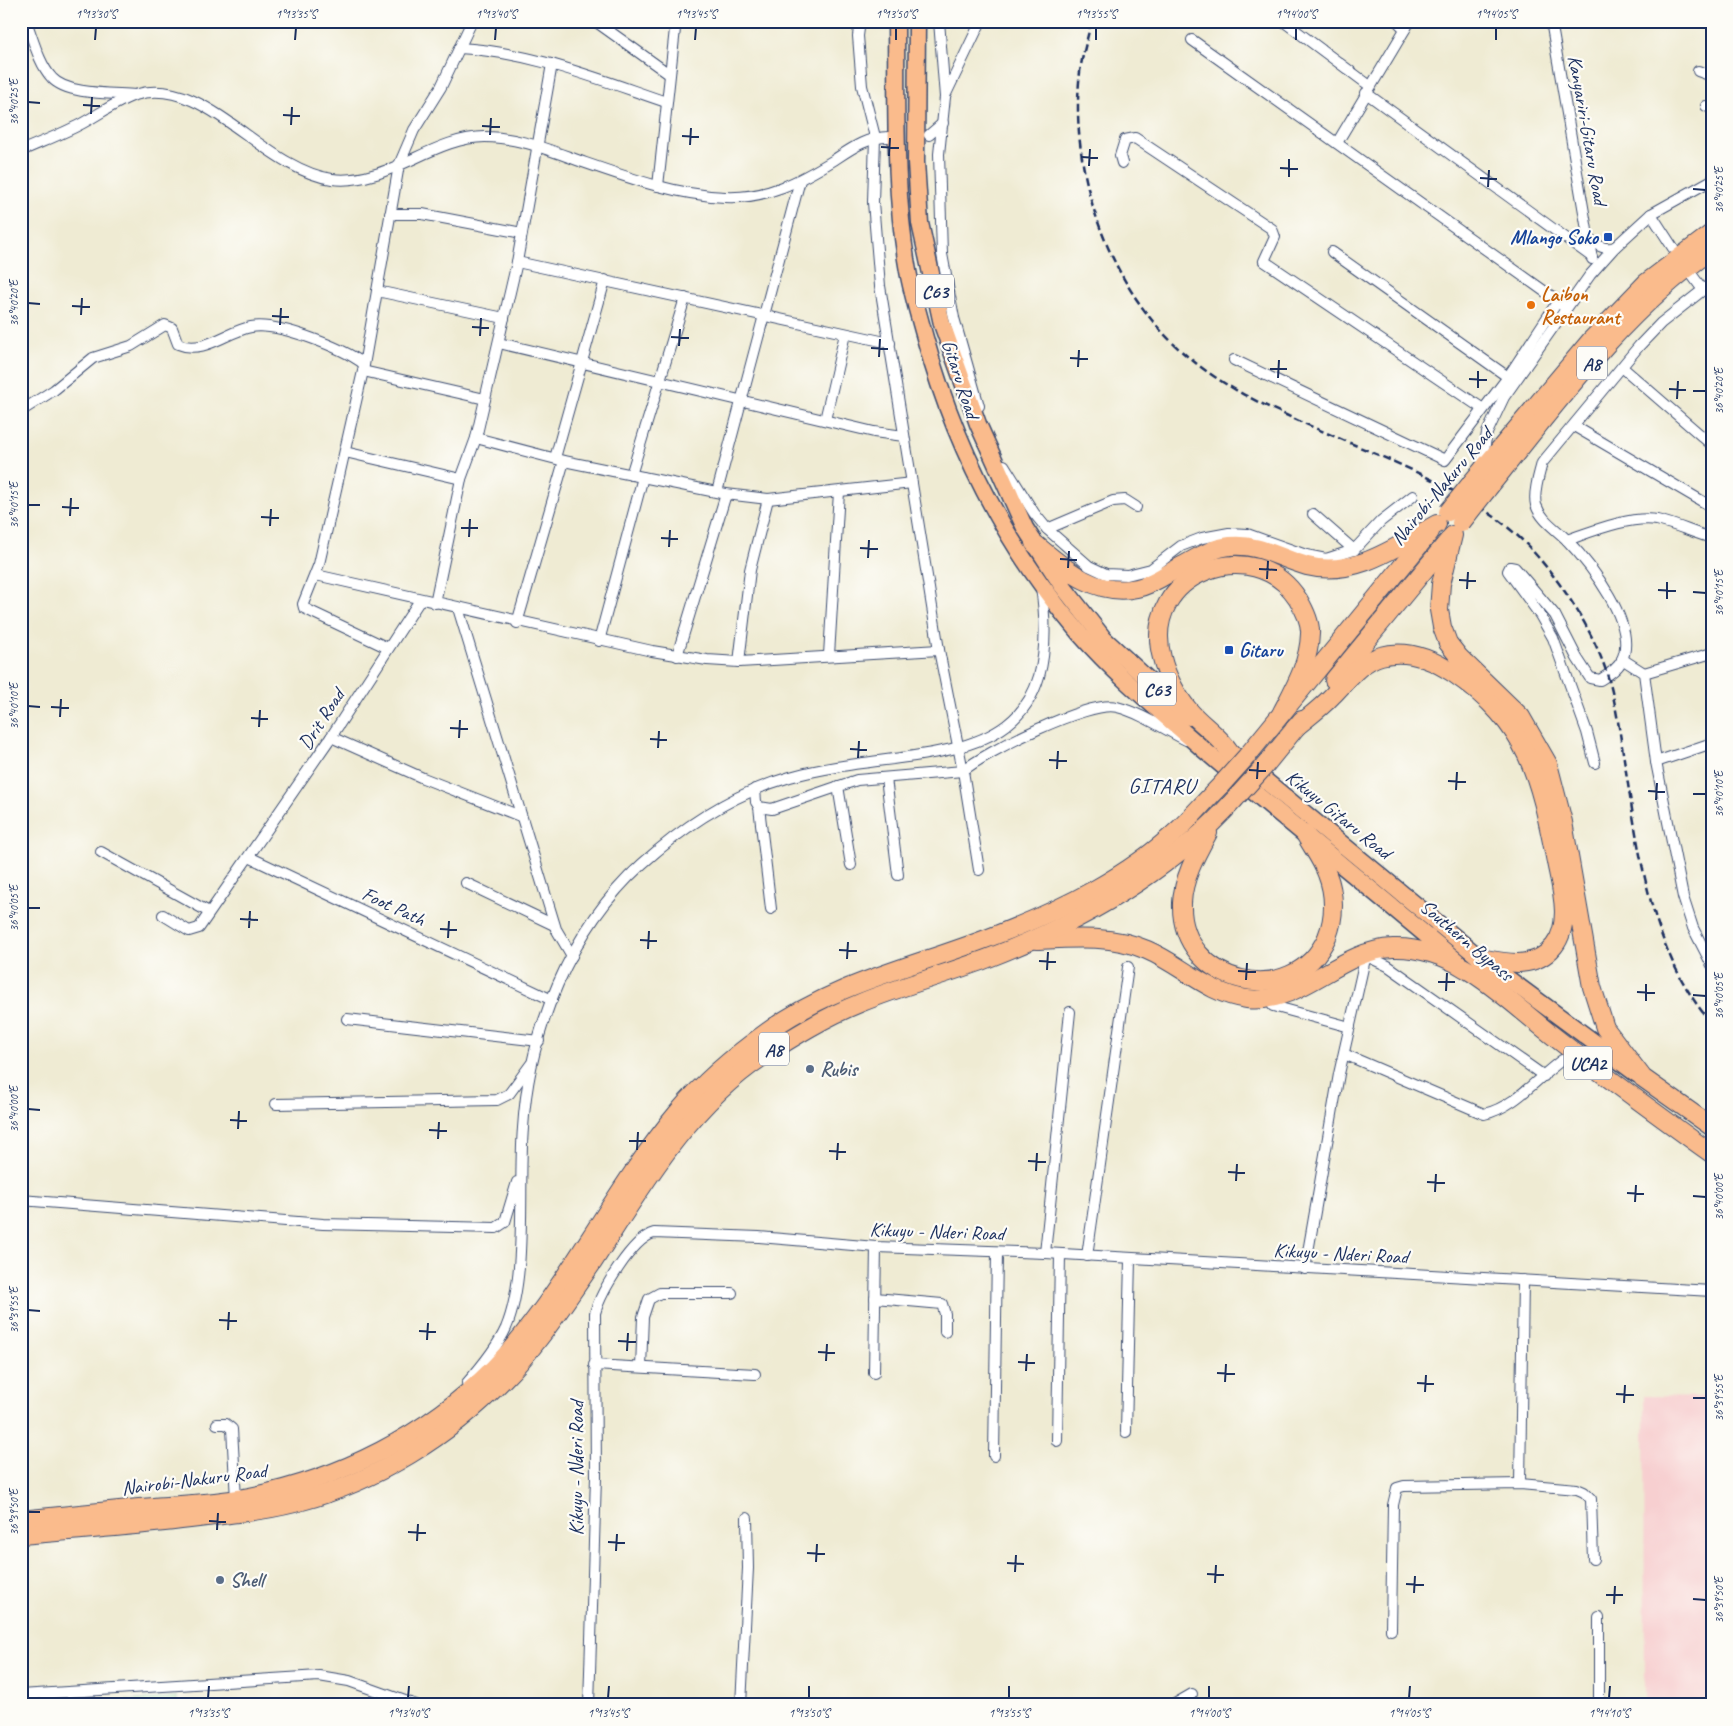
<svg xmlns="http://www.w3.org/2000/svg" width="1733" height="1726" font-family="Caveat,sans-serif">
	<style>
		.built { fill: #f7cfd0 }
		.green { fill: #8cd590; stroke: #548277 }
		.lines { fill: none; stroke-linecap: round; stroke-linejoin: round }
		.minor-casing { stroke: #3b4b70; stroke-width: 12 }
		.primary-casing { stroke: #3b4b70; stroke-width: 19 }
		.trunk-casing { stroke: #3b4b70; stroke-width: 20 }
		.minor { stroke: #fff; stroke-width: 10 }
		.primary { stroke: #fabb8c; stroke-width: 16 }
		.trunk { stroke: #fabb8c; stroke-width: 18 }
		.rail { stroke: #1b2f5e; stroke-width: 2.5; stroke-dasharray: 8 4; stroke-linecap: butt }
		.trunk-bridge-casing { stroke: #3b4b70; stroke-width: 20; stroke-linecap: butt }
		.trunk-bridge { stroke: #fabb8c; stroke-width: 18 }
		.ticks { fill: none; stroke: #1b2f5e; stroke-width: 2 }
		.transit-dot { fill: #1a4fb4; stroke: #fdfcf7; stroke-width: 2 }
		.food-dot { fill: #e8710a; stroke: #fdfcf7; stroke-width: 2 }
		.service-dot { fill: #5c6f8a; stroke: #fdfcf7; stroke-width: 2 }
		.labels { text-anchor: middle; stroke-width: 4.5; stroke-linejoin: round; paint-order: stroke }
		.shield { fill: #fdfcf7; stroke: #5f6c8c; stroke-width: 1 }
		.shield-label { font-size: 19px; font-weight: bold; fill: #1b2f5e }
		.street-label { font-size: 20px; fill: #1b2f5e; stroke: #fdfcf7 }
		.transit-label { font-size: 20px; font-weight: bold; fill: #164399; stroke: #fdfcf7; text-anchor: end }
		.food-label { font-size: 20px; font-weight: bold; fill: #c56008; stroke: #fdfcf7; text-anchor: start }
		.service-label { font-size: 20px; font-weight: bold; fill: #4e5e75; stroke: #fdfcf7; text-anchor: start }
		.quarter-label { font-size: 22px; letter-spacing: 1px; fill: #1b2f5e; stroke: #fdfcf7 }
		.neatline { fill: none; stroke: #1b2f5e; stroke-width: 2 }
		.ticks-label { font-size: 12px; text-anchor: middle; fill: #1b2f5e }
	</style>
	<rect width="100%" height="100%" fill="#fdfcf7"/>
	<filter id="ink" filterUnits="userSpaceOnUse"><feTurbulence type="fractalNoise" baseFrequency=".02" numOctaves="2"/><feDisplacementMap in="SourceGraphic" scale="10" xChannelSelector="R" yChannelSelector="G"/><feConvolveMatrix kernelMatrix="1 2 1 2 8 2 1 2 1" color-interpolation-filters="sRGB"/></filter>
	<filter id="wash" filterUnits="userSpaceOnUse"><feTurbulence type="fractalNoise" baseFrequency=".0096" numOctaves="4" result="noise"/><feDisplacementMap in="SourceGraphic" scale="20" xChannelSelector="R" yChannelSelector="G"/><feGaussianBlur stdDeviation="1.12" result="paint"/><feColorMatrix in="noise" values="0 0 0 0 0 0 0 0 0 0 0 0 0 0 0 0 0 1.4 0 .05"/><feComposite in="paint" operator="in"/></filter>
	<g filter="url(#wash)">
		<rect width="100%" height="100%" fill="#efebd3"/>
		<path class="built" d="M1644,1396L1712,1397V1705H1645Z"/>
		<path class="green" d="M177,1697V1705H71Z"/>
	</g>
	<g filter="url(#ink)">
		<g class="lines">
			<defs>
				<g id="minor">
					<path d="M26,21C33,39 39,64 52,78C67,95 113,93 135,95"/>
					<path d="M595,21L669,74"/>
					<path d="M860,21L858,36L862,86L875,137L873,202L880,286L939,650L963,771L979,870"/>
					<path d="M939,21L945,97L939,154L942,254L954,318L979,406"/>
					<path d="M1283,21L1370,86"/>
					<path d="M1397,21L1405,29"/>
					<path d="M1551,21L1592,259"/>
					<path d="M1192,40L1558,301L1566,309"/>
					<path d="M459,48C532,52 598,79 666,102"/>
					<path d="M1698,71L1712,76"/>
					<path d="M1366,93L1592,257"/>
					<path d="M945,96L981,21"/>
					<path d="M1706,106L1712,109"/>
					<path d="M929,135L943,123"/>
					<path d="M1337,143L1410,21"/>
					<path d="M21,151C41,142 62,134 81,124C98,115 117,101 135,95C204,73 262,169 332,179C386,186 433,137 485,137C518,137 549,150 580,161C626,177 676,195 725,197C767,199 800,181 834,160C852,148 867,137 889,137"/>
					<path d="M1122,163L1120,156L1125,140L1135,138L1272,229L1275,237L1264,261L1483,409"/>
					<path d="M658,186L675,29L671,21"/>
					<path d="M390,214H422L522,233"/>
					<path d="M1651,214L1673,248"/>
					<path d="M1590,239C1597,245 1605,251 1615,247"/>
					<path d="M1332,252L1508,377"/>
					<path d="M517,262L890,343"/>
					<path d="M1692,275L1703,290L1712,284"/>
					<path d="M377,291L504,318"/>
					<path d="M499,343L874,432L904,436"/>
					<path d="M1234,360L1445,460L1508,377L1558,301"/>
					<path d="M1622,367L1712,445"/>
					<path d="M363,371L485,399"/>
					<path d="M21,411L54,390L93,358L131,346L165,325L172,328L178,344C204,355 227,331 251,327C278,322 343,348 364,364"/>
					<path d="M825,420L845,334"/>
					<path d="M1574,426L1712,507"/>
					<path d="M476,438L564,461L726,494L768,499L912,483"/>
					<path d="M345,452L461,479"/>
					<path d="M555,458L605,280"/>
					<path d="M1004,465L1034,513L1047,529L1089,566L1106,574L1127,575L1151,569L1181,546L1202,538L1229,533L1247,534L1306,555L1326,559L1354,550L1381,521L1413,496"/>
					<path d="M1481,467L1487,433L1504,397L1590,275L1615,247L1651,214L1712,180"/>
					<path d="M631,475L685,298"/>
					<path d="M717,492L800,180"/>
					<path d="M1313,514L1354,550"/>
					<path d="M1047,529L1113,501L1125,500L1136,507"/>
					<path d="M1567,540C1593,531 1629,516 1657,520C1675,524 1694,533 1712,538"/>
					<path d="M316,575L652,651L707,660L739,662L939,650"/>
					<path d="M435,603L461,479L476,438L517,262L552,64"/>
					<path d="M458,608L556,929L572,956"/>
					<path d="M517,623L564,461"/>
					<path d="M599,641L643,477"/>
					<path d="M388,648L314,613L304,608L303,604L319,564L363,371L399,165L414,130L441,87L472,21"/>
					<path d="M829,655L839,492"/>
					<path d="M677,656L726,494"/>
					<path d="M1622,659L1644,673L1656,762L1683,897L1693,928L1712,965"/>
					<path d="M739,662L750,570L768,499"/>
					<path d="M1644,673L1712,653"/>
					<path d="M331,737L423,778L520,816"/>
					<path d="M1656,762L1712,743"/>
					<path d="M1595,763L1587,732L1553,638L1540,615L1508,571L1510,567L1515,568L1555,615L1577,658L1590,678L1600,680C1608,675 1618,669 1622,660C1638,624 1590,564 1566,539C1556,529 1541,520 1536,505C1533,494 1539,474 1542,463L1639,346L1661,323L1703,290"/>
					<path d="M886,778L898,875"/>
					<path d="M838,786L851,865"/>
					<path d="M755,789L756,802L759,807L772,809L857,780L963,771C985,752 1089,700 1117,707C1141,713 1164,729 1186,740"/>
					<path d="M759,807L771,909"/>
					<path d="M101,852L209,912"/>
					<path d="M249,857L552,1000"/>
					<path d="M466,883L554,925"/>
					<path d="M163,915L189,931L199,928L331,737L420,600"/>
					<path d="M1273,1006L1350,1027"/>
					<path d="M347,1019L539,1041"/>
					<path d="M1344,1054L1484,1114C1515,1107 1537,1078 1562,1060"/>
					<path d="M276,1104L497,1100L509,1094L531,1064"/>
					<path d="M21,1200L323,1224L496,1228L505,1222L517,1182"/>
					<path d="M1045,1253L1070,1012"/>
					<path d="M1087,1256L1128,967"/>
					<path d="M1305,1269L1339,1074L1365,959L1371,958L1388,966L1544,1076"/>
					<path d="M875,1298L942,1304L945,1314V1332"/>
					<path d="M594,1365L755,1374"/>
					<path d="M641,1367L643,1317L649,1299L660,1293H732"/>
					<path d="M874,1373L876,1247"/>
					<path d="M467,1383C482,1366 497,1348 506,1328C528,1276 518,1186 523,1128C529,1032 570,929 642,864C684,826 735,793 790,777C917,741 1070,784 1041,587"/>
					<path d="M217,1424H226L232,1429L236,1499"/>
					<path d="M1126,1432L1130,1259"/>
					<path d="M1057,1441L1060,1254"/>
					<path d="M994,1456L997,1252"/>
					<path d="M1520,1484L1523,1280"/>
					<path d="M1391,1630L1393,1505L1397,1488L1404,1486L1520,1484L1577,1489L1584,1492L1591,1499L1593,1559"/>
					<path d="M21,1695L319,1676L349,1681L416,1705"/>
					<path d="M589,1705L596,1477L595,1313C601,1292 632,1239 654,1233L759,1237L876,1247L1045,1253L1712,1291"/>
					<path d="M741,1705L748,1568L747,1518"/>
					<path d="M1173,1705L1192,1694"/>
					<path d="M1599,1705V1617"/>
				</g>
				<g id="primary">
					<path d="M896,21C897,104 893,188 908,271C912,293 919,316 925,338C955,447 1006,547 1080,634C1117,676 1161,712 1203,749C1287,821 1373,890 1457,961"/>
					<path d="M917,21L916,162L920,223L942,324L978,424L1025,528L1061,584L1104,639L1189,717"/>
					<path d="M1233,754L1480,958L1637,1074"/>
				</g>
				<g id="trunk">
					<path d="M1472,482L1591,340L1646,283L1712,233"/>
					<path d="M1486,491C1553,408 1623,311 1712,250"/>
					<path d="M1453,535L1441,584L1439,610L1442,627L1448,643L1459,657L1521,717L1548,764L1563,822L1592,987L1605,1028L1643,1078L1712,1127"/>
					<path d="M1034,543C1064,568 1095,597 1137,588C1152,585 1165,575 1178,568C1195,559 1211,548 1230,546C1258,543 1281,559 1307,566C1355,578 1397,546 1437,524"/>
					<path d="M1334,680L1449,540"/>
					<path d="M1295,728C1307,718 1321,708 1332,696C1347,681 1360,662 1381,656C1406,649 1432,659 1453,673C1529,725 1539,776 1556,862C1561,887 1572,923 1554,946C1535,970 1506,963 1480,958"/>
					<path d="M1230,752C1219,735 1201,725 1188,709C1177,696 1166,675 1162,658C1139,573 1255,531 1298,599C1304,609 1311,622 1310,634C1309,663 1295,687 1282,712"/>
					<path d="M1247,756L1430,532"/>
					<path d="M1263,768L1302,720"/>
					<path d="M1208,833C1196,855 1183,878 1182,903C1179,985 1294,1012 1327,937C1335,917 1335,894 1327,874C1322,860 1312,847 1305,834"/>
					<path d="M1037,940C1074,938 1113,935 1147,950C1182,965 1208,994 1247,999C1301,1005 1339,950 1393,948C1418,947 1445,956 1466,969C1494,985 1526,1015 1552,1035C1604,1076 1658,1115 1712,1154"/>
					<path d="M21,1520C60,1516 100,1512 139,1508C175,1505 213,1504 249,1497C340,1479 428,1435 494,1368C523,1338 547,1304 570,1269C605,1216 638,1160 679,1111C704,1081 735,1055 767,1032C836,982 918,966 996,935C1063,909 1128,877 1180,828C1194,814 1207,799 1221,785"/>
					<path d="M21,1535C83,1530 145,1525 206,1517C238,1513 271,1510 302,1501C377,1481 449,1436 503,1380C538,1345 565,1302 593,1262C641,1188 687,1107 762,1057C793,1037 825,1017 860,1003C901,986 944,975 986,959C1077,924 1168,874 1234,800"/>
				</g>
			</defs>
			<use href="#minor" class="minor-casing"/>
			<use href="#primary" class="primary-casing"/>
			<use href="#trunk" class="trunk-casing"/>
			<use href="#minor" class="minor"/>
			<use href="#primary" class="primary"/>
			<use href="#trunk" class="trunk"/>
			<path class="rail" d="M1091,21C1088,38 1082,55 1080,72C1068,173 1110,295 1192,360C1220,383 1252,400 1286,415C1362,451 1469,484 1528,546C1559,579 1588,622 1604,665C1615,695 1619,728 1624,759C1639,851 1649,950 1712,1024"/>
			<defs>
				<g id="trunk-bridge">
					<path d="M1448,512L1472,482"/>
					<path d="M1461,523L1486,491"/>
					<path d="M1221,785L1247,756"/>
					<path d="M1234,800L1263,768"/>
				</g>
			</defs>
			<use href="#trunk-bridge" class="trunk-bridge-casing"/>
			<use href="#trunk-bridge" class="trunk-bridge"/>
		</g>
	</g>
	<path class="ticks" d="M95,40L96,28M295,40L296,28M495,40L496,28M695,40L696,28M896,40V28M1096,40V28M1296,40V28M1496,40V28M28,102L40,103M83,105L100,106M91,114L92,97M283,115L300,116M291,125L292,107M482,126L500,127M490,135L491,118M682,136L699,137M690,145L691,128M881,147L899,148M889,156L890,138M1081,157L1098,158M1089,166L1090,149M1280,168L1298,169M1289,177V159M1480,178L1497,179M1488,187L1489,170M1693,189L1706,190M28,303L40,304M72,306L90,307M81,315L82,298M272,316L289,317M280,325L281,308M472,327L489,328M480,336L481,318M671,337L689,338M679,346L680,329M871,348L888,349M879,357L880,339M1070,358L1088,359M1078,367L1079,350M1270,369H1287M1278,378L1279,360M1469,379L1487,380M1478,388V371M1669,389L1686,390M1693,391H1706M1677,399L1678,381M28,505H40M62,507L79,508M70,516L71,498M261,517L279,518M270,526L271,509M461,528H478M469,537L470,519M661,538L678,539M669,547L670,530M860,548L878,549M868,558L869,540M1060,559L1077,560M1068,568L1069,551M1259,569L1277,570M1267,579L1268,561M1459,580L1476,581M1467,589L1468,572M1658,590L1676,591M1693,592L1706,593M1667,599V582M28,706L40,707M51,707L69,708M60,717L61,699M251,718L268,719M259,727L260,710M450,728L468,729M459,738L460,720M650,739L667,740M658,748L659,731M850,749L867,750M858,758L859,741M1049,760L1067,761M1057,769L1058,751M1249,770L1266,771M1257,779L1258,762M1448,781L1466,782M1456,790L1457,772M1648,791L1665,792M1693,794H1706M1656,800L1657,783M28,908H40M240,919L258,920M249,928L250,911M440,929L457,930M448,938L449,921M640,940L657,941M648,949L649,931M839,950L857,951M847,959L848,942M1039,961L1056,962M1047,970L1048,952M1238,971L1256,972M1246,980L1247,963M1438,982H1455M1446,991L1447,973M1637,992L1655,993M1693,995L1706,996M1646,1001V984M28,1109L40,1110M230,1120L247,1121M238,1129L239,1111M429,1130L447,1131M438,1139L439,1122M629,1141H646M637,1150L638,1132M829,1151L846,1152M837,1160L838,1143M1028,1161L1046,1162M1036,1171L1037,1153M1228,1172L1245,1173M1236,1181L1237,1164M1427,1182L1445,1183M1435,1192L1436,1174M1627,1193L1644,1194M1693,1196L1706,1197M1635,1202L1636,1185M28,1310L40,1311M219,1320L237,1321M228,1330L229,1312M419,1331L436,1332M427,1340L428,1323M618,1341L636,1342M627,1351L628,1333M818,1352L835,1353M826,1361L827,1344M1018,1362L1035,1363M1026,1371L1027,1354M1217,1373L1235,1374M1225,1382L1226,1364M1417,1383L1434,1384M1425,1392L1426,1375M1616,1394L1634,1395M1693,1398H1706M1624,1403L1625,1385M28,1512H40M209,1521L226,1522M217,1530L218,1513M408,1532L426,1533M417,1541L418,1524M608,1542L625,1543M616,1551L617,1534M807,1553L825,1554M816,1562L817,1544M1007,1563L1024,1564M1015,1572L1016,1555M1207,1574L1224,1575M1215,1583L1216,1565M1406,1584L1424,1585M1414,1593L1415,1576M1606,1595H1623M1693,1599L1706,1600M1614,1604L1615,1586M208,1698L209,1686M408,1698L409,1686M608,1698L609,1686M809,1698V1686M1009,1698V1686M1209,1698V1686M1409,1698L1410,1686M1609,1698L1610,1686"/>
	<g class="transit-dot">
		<rect x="1603" y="232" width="10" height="10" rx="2.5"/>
		<rect x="1224" y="645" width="10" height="10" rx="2.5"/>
	</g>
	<circle class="food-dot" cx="1531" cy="305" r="5"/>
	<g class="service-dot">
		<circle cx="810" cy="1069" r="5"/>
		<circle cx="220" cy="1580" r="5"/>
	</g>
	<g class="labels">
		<g class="shield">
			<rect x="916" y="274.5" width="38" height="33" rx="4"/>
			<rect x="1577" y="346.5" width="30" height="33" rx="4"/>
			<rect x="1138" y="672.5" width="38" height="33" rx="4"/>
			<rect x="759" y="1032.5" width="30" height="33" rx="4"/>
			<rect x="1564" y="1046.5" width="48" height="33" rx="4"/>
		</g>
		<g class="shield-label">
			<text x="935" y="298">C63</text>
			<text x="1592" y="370">A8</text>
			<text x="1157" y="696">C63</text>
			<text x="774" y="1056">A8</text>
			<text x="1588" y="1070">UCA2</text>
		</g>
		<g class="street-label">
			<text transform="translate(1588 130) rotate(80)" y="7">Kanyariri-Gitaru Road</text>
			<text transform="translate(961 379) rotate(72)" y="7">Gitaru Road</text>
			<text transform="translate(1441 486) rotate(-50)" y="7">Nairobi-Nakuru Road</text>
			<text transform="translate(321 719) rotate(-57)" y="7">Drit Road</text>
			<text transform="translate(1339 814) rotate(39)" y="7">Kikuyu Gitaru Road</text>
			<text transform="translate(394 906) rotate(25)" y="7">Foot Path</text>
			<text transform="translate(1467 940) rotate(40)" y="7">Southern Bypass</text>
			<text transform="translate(937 1231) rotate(2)" y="7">Kikuyu - Nderi Road</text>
			<text transform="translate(1341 1253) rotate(3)" y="7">Kikuyu - Nderi Road</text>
			<text transform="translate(576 1468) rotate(-90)" y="7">Kikuyu - Nderi Road</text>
			<text transform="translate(194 1479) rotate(-7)" y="7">Nairobi-Nakuru Road</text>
		</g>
		<g class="transit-label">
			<text x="1598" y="244">Mlango Soko</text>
			<text x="1239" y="657" text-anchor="start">Gitaru</text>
		</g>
		<g class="food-label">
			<text x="1541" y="301">Laibon<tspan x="1541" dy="23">Restaurant</tspan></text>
		</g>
		<g class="service-label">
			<text x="820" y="1076">Rubis</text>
			<text x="230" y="1587">Shell</text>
		</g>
		<g class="quarter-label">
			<text x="1162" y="793">GITARU</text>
		</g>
	</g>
	<rect width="1733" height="1726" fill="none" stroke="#fdfcf7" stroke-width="55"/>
	<rect x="28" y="28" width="1678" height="1670" class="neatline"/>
	<g class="ticks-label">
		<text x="96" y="18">1°13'30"S</text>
		<text x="296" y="18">1°13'35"S</text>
		<text x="496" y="18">1°13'40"S</text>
		<text x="696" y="18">1°13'45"S</text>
		<text x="896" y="18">1°13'50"S</text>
		<text x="1096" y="18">1°13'55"S</text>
		<text x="1296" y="18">1°14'00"S</text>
		<text x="1496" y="18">1°14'05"S</text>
		<text transform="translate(14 102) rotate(-90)" y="4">36°40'25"E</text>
		<text transform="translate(1719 190) rotate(-90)" y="4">36°40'25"E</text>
		<text transform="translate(14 303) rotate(-90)" y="4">36°40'20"E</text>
		<text transform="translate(1719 391) rotate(-90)" y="4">36°40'20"E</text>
		<text transform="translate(14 505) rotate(-90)" y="4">36°40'15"E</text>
		<text transform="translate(1719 593) rotate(-90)" y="4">36°40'15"E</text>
		<text transform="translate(14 706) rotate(-90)" y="4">36°40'10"E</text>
		<text transform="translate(1719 794) rotate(-90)" y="4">36°40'10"E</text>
		<text transform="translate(14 908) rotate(-90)" y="4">36°40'05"E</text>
		<text transform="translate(1719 996) rotate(-90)" y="4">36°40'05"E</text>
		<text transform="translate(14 1109) rotate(-90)" y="4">36°40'00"E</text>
		<text transform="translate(1719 1197) rotate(-90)" y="4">36°40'00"E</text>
		<text transform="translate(14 1310) rotate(-90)" y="4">36°39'55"E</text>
		<text transform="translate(1719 1398) rotate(-90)" y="4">36°39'55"E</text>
		<text transform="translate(14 1512) rotate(-90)" y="4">36°39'50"E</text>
		<text transform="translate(1719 1600) rotate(-90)" y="4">36°39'50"E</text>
		<text x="208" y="1717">1°13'35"S</text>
		<text x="408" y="1717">1°13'40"S</text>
		<text x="608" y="1717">1°13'45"S</text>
		<text x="809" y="1717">1°13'50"S</text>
		<text x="1009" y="1717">1°13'55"S</text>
		<text x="1209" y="1717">1°14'00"S</text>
		<text x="1409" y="1717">1°14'05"S</text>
		<text x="1609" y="1717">1°14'10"S</text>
	</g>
</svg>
